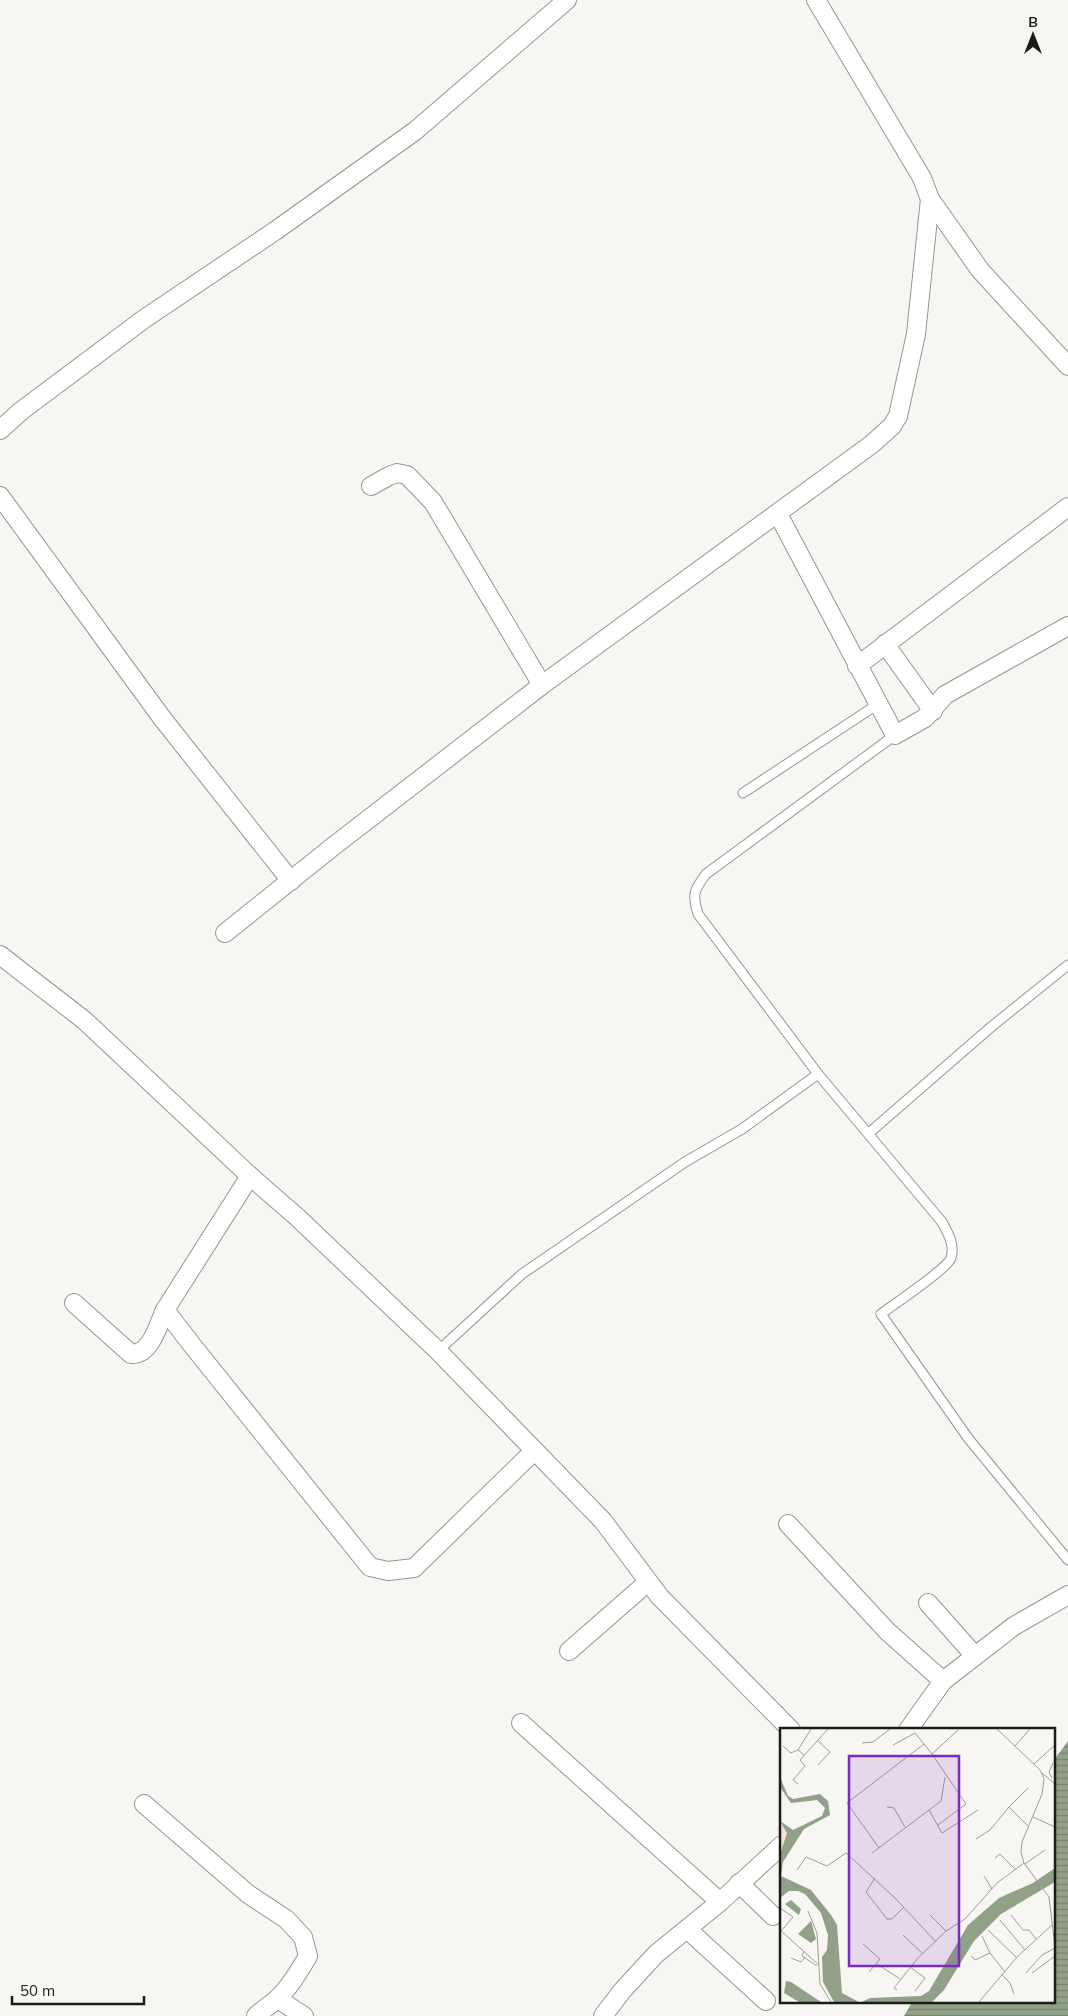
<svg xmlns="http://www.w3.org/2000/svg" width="1068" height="2016" font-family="Mulish,sans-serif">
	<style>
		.water { fill: url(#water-rules) }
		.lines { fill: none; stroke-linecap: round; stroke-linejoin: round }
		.service-casing { stroke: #979591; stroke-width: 11 }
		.minor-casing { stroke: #979591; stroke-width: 20 }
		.service { stroke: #fff; stroke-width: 9 }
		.minor { stroke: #fff; stroke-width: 18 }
		.inset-road { fill: none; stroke: #a09e9b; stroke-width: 1 }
		.view { fill: #7b2cbf; fill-opacity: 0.15; stroke: #7b2cbf; stroke-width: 2.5 }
		.inset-edge { fill: none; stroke: #1b1b19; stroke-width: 2.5 }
	</style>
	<defs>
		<pattern id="water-rules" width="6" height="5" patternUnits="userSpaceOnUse" patternTransform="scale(1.25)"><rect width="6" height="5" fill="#91a187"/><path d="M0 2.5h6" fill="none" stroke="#76826e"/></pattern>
	</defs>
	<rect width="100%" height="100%" fill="#f8f6f2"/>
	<path class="water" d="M1068,1741V2016H904L912,2002H1054V1760Z"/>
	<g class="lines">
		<defs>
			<g id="service">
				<path d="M895,735L706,874C694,890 692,894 698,914L818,1074L942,1222C948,1233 955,1245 951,1258C947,1269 893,1305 881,1314L968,1438L1068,1560"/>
				<path d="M743,793L878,704"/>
				<path d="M869,1133L991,1027L1068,965"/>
				<path d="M438,1351L522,1274L685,1162L742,1129L818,1074"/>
			</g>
			<g id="minor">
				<path d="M816,0L922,178L930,199L980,270L1068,366"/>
				<path d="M0,430L21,411L144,319L275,231L415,131L567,0"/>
				<path d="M371,486L389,476L397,473L407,475L433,502L542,685"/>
				<path d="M0,496L162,718L291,881"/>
				<path d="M778,514L895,735L925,718L945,695L1068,626"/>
				<path d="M885,644L933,711"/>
				<path d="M857,666L1068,507"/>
				<path d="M225,933L335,845L542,685L872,444L892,426L898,416L916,334L930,199"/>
				<path d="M0,955L84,1020L250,1176L297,1217L438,1351L603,1521L660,1597L791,1730"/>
				<path d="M250,1176L165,1310L192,1345L370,1567L388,1571L414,1568L534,1451"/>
				<path d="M74,1303L131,1354C151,1355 158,1325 165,1310"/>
				<path d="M788,1524L887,1631L943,1681"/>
				<path d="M928,1603L975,1656"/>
				<path d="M569,1651L648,1582"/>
				<path d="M521,1723L720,1902"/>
				<path d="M908,1730L943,1681L1014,1626L1068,1595"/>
				<path d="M144,1804L248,1894L286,1919L303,1937L308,1956C300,1970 290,1987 278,1998C271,2005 263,2009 256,2016"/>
				<path d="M739,1883L773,1916"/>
				<path d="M687,1929L766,2001"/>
				<path d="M278,1999L304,2016"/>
				<path d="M603,2016L622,1991L656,1954L720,1902L782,1845"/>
			</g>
		</defs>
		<use href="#service" class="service-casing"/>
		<use href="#minor" class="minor-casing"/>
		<use href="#service" class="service"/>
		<use href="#minor" class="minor"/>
	</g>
	<g transform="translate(780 1728)">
		<rect width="275" height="275" fill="#f8f6f2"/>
		<path d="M0,97L7,100V105L0,126Z" fill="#f7dfda"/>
		<path d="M0,49L8,68L13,71L40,66L48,73L50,87L24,101L3,134L1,148L31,162L51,187L57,197L62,265L79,274H54L43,254L42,229L47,222L48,207L41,185L25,166L18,163H9L0,170V126L7,105L0,93L13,102L42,88L45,80L37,72L11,75L0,59ZM275,140V154L221,186L194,213L164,262L152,274H82L90,270L141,268L149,263L188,197L219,170L253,155ZM11,172L21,181L19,187L5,176ZM31,193L36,211L31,215L18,206ZM6,253L11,254L41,274H19L4,265Z" fill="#91a187"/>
		<path class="inset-road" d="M217,1L260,42L264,51L262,66L242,114L241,124L244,135L269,169L275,219M37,12L50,24L38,37M82,15L93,14L110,1M113,17L135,5L144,16M3,18L11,25L18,22L24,27M235,18L250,1M18,22L31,1M152,26L186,76L158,97M254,36L275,17M262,45L275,56M272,50L269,44L273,35M18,56L13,52L25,38L20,32L48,1M248,60L229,79L248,98M107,79L114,80L125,99M149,82L162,105L198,82M253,89L275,99M196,111L210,102L229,79M99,120L67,75L144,16L152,26L179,1M92,125L161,73L165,49M215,130L220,126L236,142M245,136L265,122M17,142L26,129L47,138L66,125L114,169L156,214M204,148L212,161M95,150L86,164L107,191H112L124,179M0,180L13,189L1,203M28,183L37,205L40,256L51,274M150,187L166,203M231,187L243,202H249L256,211M220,192L245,222M0,202L39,237M208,202L237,230M123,207L143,226M202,208L210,225M83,216L100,231L89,244M24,223L22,228L37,238M191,228L195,232L210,225L225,244M11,230L21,234L25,229M97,236L120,251M130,239L145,250L135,263M246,245L262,227L275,220M252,245L275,228M222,247L230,255L234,266M117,262L114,260L137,231L166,203L185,191L217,155L244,135M199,274L237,229L272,197"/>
		<path class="view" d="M69,28H179V238H69Z"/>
		<rect width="275" height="275" class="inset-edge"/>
	</g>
	<g transform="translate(1033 35)" stroke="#f8f6f2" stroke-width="4" paint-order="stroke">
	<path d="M0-4L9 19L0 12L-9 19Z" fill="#1b1b19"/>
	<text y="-8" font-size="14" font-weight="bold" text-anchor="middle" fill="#1b1b19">B</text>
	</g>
	<path d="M12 1996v8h132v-8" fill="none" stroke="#1b1b19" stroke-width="2.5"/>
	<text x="20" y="1996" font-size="15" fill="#1b1b19" stroke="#f8f6f2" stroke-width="4" paint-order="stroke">50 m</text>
</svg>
